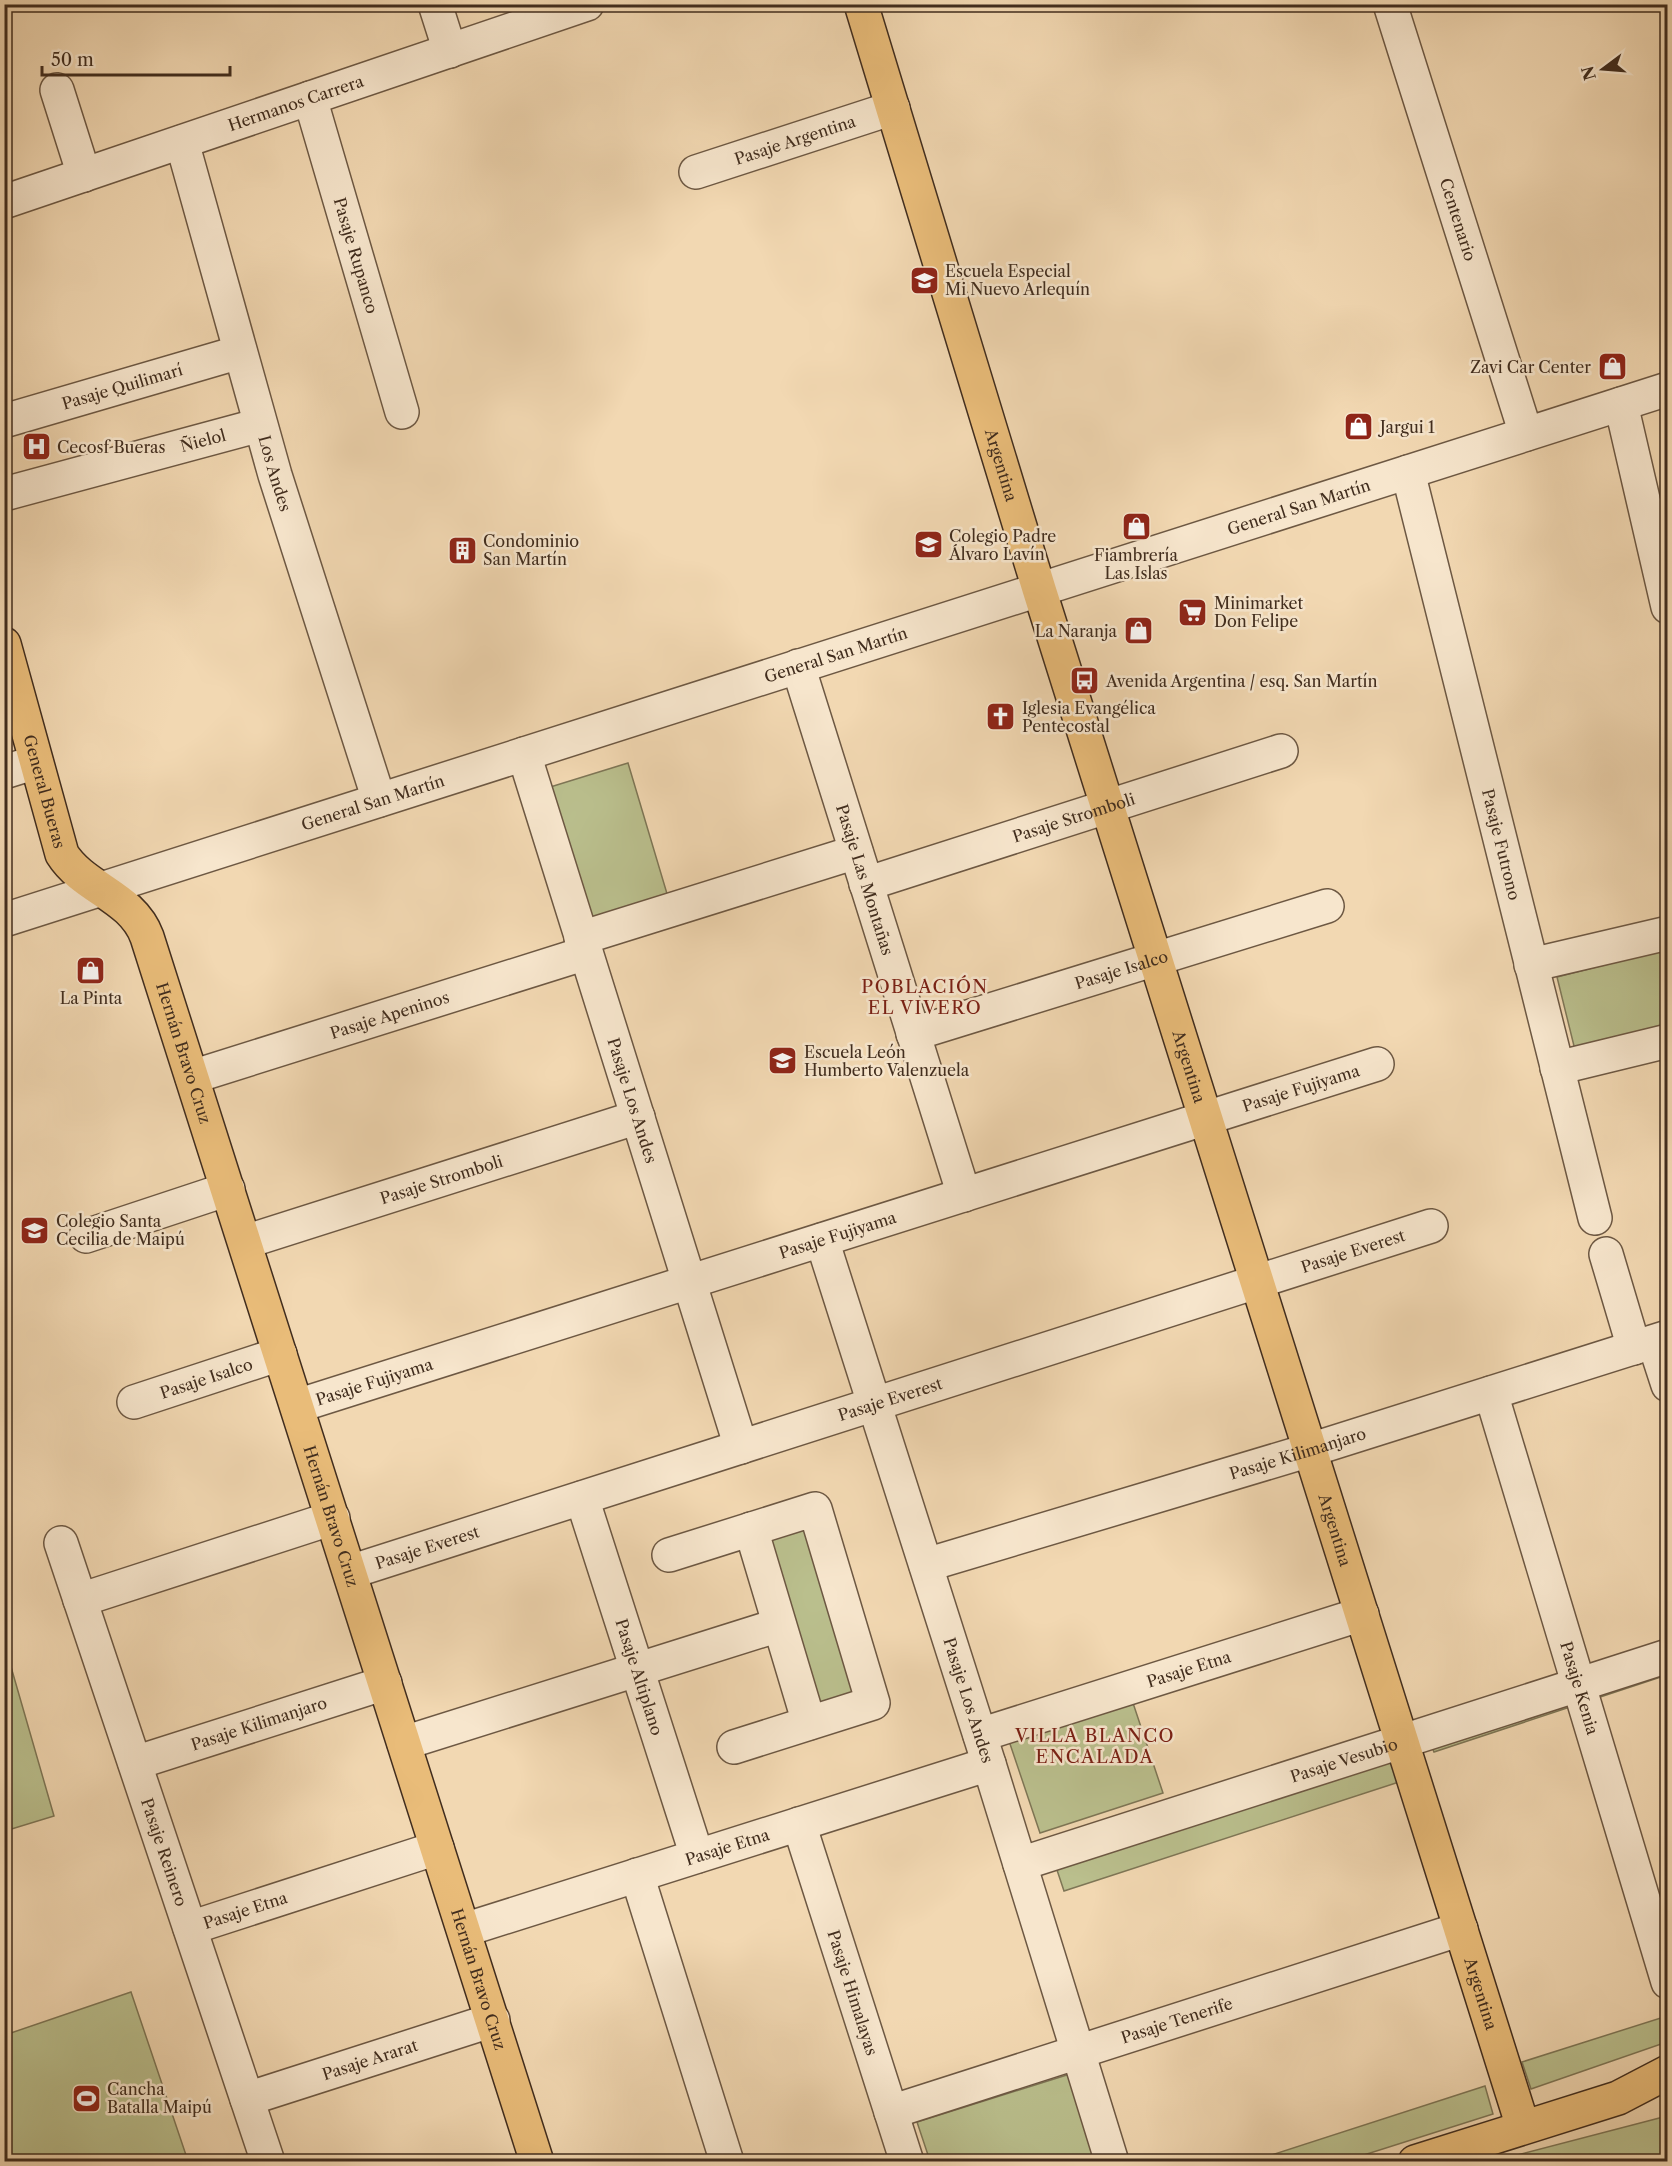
<svg xmlns="http://www.w3.org/2000/svg" width="1672" height="2166" font-family="'Libre Caslon Text',serif">
	<style>
		.green { fill: #babf8d; stroke: #7e7656; stroke-width: 1.5 }
		.lines { fill: none; stroke-linecap: round; stroke-linejoin: round }
		.minor-casing { stroke: #6d5843; stroke-width: 36 }
		.major-casing { stroke: #412d1e; stroke-width: 36 }
		.minor { stroke: #f7e6cd; stroke-width: 33 }
		.major { stroke: #e9bc79; stroke-width: 33 }
		.labels { text-anchor: middle; stroke-width: 5; stroke-linejoin: round; paint-order: stroke }
		.street-label { font-size: 16px; fill: #412d1e; stroke: #f7e6cd }
		.poi-label { font-size: 16px; fill: #412d1e; stroke: #f7e6cd; text-anchor: start }
		.neighbourhood-label { font-size: 18px; letter-spacing: 1.5px; fill: #7a1f14; stroke: #f7e6cd }
	</style>
	<rect width="100%" height="100%" fill="#f2d8b2"/>
	<filter id="stains"><feTurbulence type="fractalNoise" baseFrequency=".00333" numOctaves="4"/><feColorMatrix values="0 0 0 0 .2 0 0 0 0 .09 0 0 0 0 .02 0 0 0 .5 -.17"/></filter>
	<radialGradient id="worn" r=".72"><stop offset=".6" stop-color="#630" stop-opacity="0"/><stop offset="1" stop-color="#630" stop-opacity=".3"/></radialGradient>
	<g class="green">
		<path d="M628,763L668,897L588,921L547,788Z"/>
		<path d="M1667,949V1026L1575,1050L1557,977Z"/>
		<path d="M802,1530L811,1535L858,1687L852,1698L825,1705L816,1701L769,1544L776,1536Z"/>
		<path d="M5,1646L54,1816L5,1831H4Z"/>
		<path d="M1667,1659V1675L1434,1752L1429,1739Z"/>
		<path d="M1131,1697L1163,1793L1040,1833L1008,1738Z"/>
		<path d="M1390,1755L1399,1782L1064,1891L1055,1864Z"/>
		<path d="M131,1992L188,2161H5V2035Z"/>
		<path d="M1667,2016V2042L1531,2089L1522,2062Z"/>
		<path d="M1070,2074L1098,2161H930L917,2122Z"/>
		<path d="M1485,2086L1493,2114L1345,2161H1253Z"/>
		<path d="M1667,2116V2161H1494Z"/>
	</g>
	<g class="lines">
		<defs>
			<g id="minor">
				<path d="M435,4L450,51"/>
				<path id="s1" d="M1390,4L1526,434"/>
				<path d="M57,90L84,175"/>
				<path id="s2" d="M310,98L402,412"/>
				<path id="s3" d="M182,142L275,475L379,800"/>
				<path id="s4" d="M696,172L893,108"/>
				<path id="s5" d="M4,202L587,4"/>
				<path d="M1621,404L1668,607"/>
				<path id="s6" d="M4,421L240,352"/>
				<path id="s7" d="M1408,472L1595,1218"/>
				<path id="s8" d="M4,494L260,425"/>
				<path id="s9" d="M798,666L964,1195"/>
				<path id="s10" d="M524,754L741,1447"/>
				<path d="M4,772L36,762"/>
				<path id="s11" d="M866,884L1281,751"/>
				<path id="s12" d="M4,920L1668,389"/>
				<path d="M581,938L856,852"/>
				<path d="M1531,965L1668,933"/>
				<path id="s13" d="M913,1034L1327,906"/>
				<path d="M1557,1068L1668,1041"/>
				<path id="s14" d="M192,1077L586,953"/>
				<path d="M86,1236L228,1189"/>
				<path id="s15" d="M822,1240L989,1764L1112,2162"/>
				<path id="s16" d="M245,1242L638,1117"/>
				<path d="M1606,1254L1634,1348"/>
				<path d="M1654,1342L1668,1385"/>
				<path id="s17" d="M1491,1393L1668,1982"/>
				<path id="s18" d="M134,1402L280,1354"/>
				<path id="s19" d="M297,1406L1377,1064"/>
				<path id="s20" d="M582,1498L697,1856"/>
				<path d="M751,1529L809,1723"/>
				<path id="s21" d="M61,1543L268,2162"/>
				<path d="M669,1555L815,1509L873,1703L734,1747"/>
				<path id="s22" d="M926,1565L1310,1450L1668,1337"/>
				<path id="s23" d="M350,1572L1431,1226"/>
				<path d="M80,1600L333,1518"/>
				<path id="s24" d="M980,1735L1362,1614"/>
				<path d="M404,1743L779,1625"/>
				<path id="s25" d="M135,1763L385,1683"/>
				<path id="s26" d="M799,1824L907,2162"/>
				<path id="s27" d="M1020,1864L1668,1656"/>
				<path d="M637,1875L727,2162"/>
				<path id="s28" d="M190,1928L437,1848"/>
				<path id="s29" d="M464,1930L989,1764"/>
				<path id="s30" d="M247,2099L493,2020"/>
				<path id="s31" d="M891,2112L1461,1929"/>
			</g>
			<g id="major">
				<path id="s32" d="M861,4L1039,589L1523,2127"/>
				<path id="s33" d="M4,644L62,854C84,889 132,896 147,937L537,2162"/>
				<path d="M1415,2162L1618,2098L1668,2072"/>
			</g>
		</defs>
		<use href="#minor" class="minor-casing"/>
		<use href="#major" class="major-casing"/>
		<use href="#minor" class="minor"/>
		<use href="#major" class="major"/>
	</g>
	<defs>
		<symbol id="school-square" viewBox="-11 -11 22 22"><rect x="-9" y="-9" width="18" height="18" rx="4" fill="#8f2418" stroke="#f7e6cd"/><path d="M0-5L7-2L0 1L-7-2ZM-4 1L0 2.5L4 1V4Q0 6-4 4Z" fill="#fff"/></symbol>
		<symbol id="shop-square" viewBox="-11 -11 22 22"><rect x="-9" y="-9" width="18" height="18" rx="4" fill="#8f2418" stroke="#f7e6cd"/><path d="M-5-2.5h2.3a2.7 3.5 0 0 1 5.4 0H5L5.5 6h-11ZM-1.5-2.5h3a1.5 2.3 0 0 0-3 0Z" fill="#fff"/></symbol>
		<symbol id="hospital-square" viewBox="-11 -11 22 22"><rect x="-9" y="-9" width="18" height="18" rx="4" fill="#8f2418" stroke="#f7e6cd"/><path d="M-5-5h3v3.5h4V-5h3V5h-3V1.5h-4V5h-3Z" fill="#fff"/></symbol>
		<symbol id="building-square" viewBox="-11 -11 22 22"><rect x="-9" y="-9" width="18" height="18" rx="4" fill="#8f2418" stroke="#f7e6cd"/><path d="M-4-6H4V6H1V3H-1V6H-4ZM-2.5-4.3h1.7v1.8h-1.7ZM.8-4.3h1.7v1.8H.8ZM-2.5-1h1.7V.8h-1.7ZM.8-1h1.7V.8H.8Z" fill="#fff"/></symbol>
		<symbol id="supermarket-square" viewBox="-11 -11 22 22"><rect x="-9" y="-9" width="18" height="18" rx="4" fill="#8f2418" stroke="#f7e6cd"/><path d="M-6-5.5h2.5l.6 2H6L4.5 2H-2.5L-4.4-4H-6ZM-1.5 3.2a1.3 1.3 0 1 0 .1 0ZM3 3.2a1.3 1.3 0 1 0 .1 0Z" fill="#fff"/></symbol>
		<symbol id="bus-square" viewBox="-11 -11 22 22"><rect x="-9" y="-9" width="18" height="18" rx="4" fill="#8f2418" stroke="#f7e6cd"/><path d="M-5-6H5V4H4V6H2V4H-2V6H-4V4H-5ZM-3.5-4V0h7V-4ZM-3.5 1.2v1.5H-2V1.2ZM2 1.2v1.5H3.5V1.2Z" fill="#fff"/></symbol>
		<symbol id="church-square" viewBox="-11 -11 22 22"><rect x="-9" y="-9" width="18" height="18" rx="4" fill="#8f2418" stroke="#f7e6cd"/><path d="M-1.2-6h2.4v3.5h3.3v2.4h-3.3V6h-2.4V-.1h-3.3v-2.4h3.3Z" fill="#fff"/></symbol>
		<symbol id="stadium-square" viewBox="-11 -11 22 22"><rect x="-9" y="-9" width="18" height="18" rx="4" fill="#8f2418" stroke="#f7e6cd"/><path d="M0-5a6.5 5 0 1 0 0 10a6.5 5 0 1 0 0-10ZM-3.5-1.8h7v3.6h-7Z" fill="#fff"/></symbol>
	</defs>
	<g fill-rule="evenodd">
		<use href="#school-square" x="908" y="264" width="33" height="33"/>
		<use href="#shop-square" x="1596" y="350" width="33" height="33"/>
		<use href="#shop-square" x="1342" y="410" width="33" height="33"/>
		<use href="#hospital-square" x="20" y="430" width="33" height="33"/>
		<use href="#shop-square" x="1120" y="510" width="33" height="33"/>
		<use href="#school-square" x="912" y="528" width="33" height="33"/>
		<use href="#building-square" x="446" y="534" width="33" height="33"/>
		<use href="#supermarket-square" x="1176" y="596" width="33" height="33"/>
		<use href="#shop-square" x="1122" y="614" width="33" height="33"/>
		<use href="#bus-square" x="1068" y="664" width="33" height="33"/>
		<use href="#church-square" x="984" y="700" width="33" height="33"/>
		<use href="#shop-square" x="74" y="954" width="33" height="33"/>
		<use href="#school-square" x="766" y="1044" width="33" height="33"/>
		<use href="#school-square" x="18" y="1214" width="33" height="33"/>
		<use href="#stadium-square" x="70" y="2082" width="33" height="33"/>
	</g>
	<g class="labels">
		<g class="street-label">
			<text dy="6" stroke="none"><textPath href="#s5" startOffset="308">Hermanos Carrera</textPath></text>
			<text dy="6" stroke="none"><textPath href="#s4" startOffset="104">Pasaje Argentina</textPath></text>
			<text dy="6" stroke="none"><textPath href="#s1" startOffset="226">Centenario</textPath></text>
			<text dy="6" stroke="none"><textPath href="#s2" startOffset="164">Pasaje Rupanco</textPath></text>
			<text dy="6" stroke="none"><textPath href="#s6" startOffset="123">Pasaje Quilimarí</textPath></text>
			<text dy="6" stroke="none"><textPath href="#s8" startOffset="206">Ñielol</textPath></text>
			<text dy="6" stroke="none"><textPath href="#s32" startOffset="482">Argentina</textPath></text>
			<text dy="6" stroke="none"><textPath href="#s3" startOffset="344">Los Andes</textPath></text>
			<text dy="6" stroke="none"><textPath href="#s12" startOffset="1359">General San Martín</textPath></text>
			<text dy="6" stroke="none"><textPath href="#s12" startOffset="873">General San Martín</textPath></text>
			<text dy="6" stroke="none"><textPath href="#s33" startOffset="153">General Bueras</textPath></text>
			<text dy="6" stroke="none"><textPath href="#s12" startOffset="387">General San Martín</textPath></text>
			<text dy="6" stroke="none"><textPath href="#s11" startOffset="218">Pasaje Stromboli</textPath></text>
			<text dy="6" stroke="none"><textPath href="#s7" startOffset="384">Pasaje Futrono</textPath></text>
			<text dy="6" stroke="none"><textPath href="#s9" startOffset="224">Pasaje Las Montañas</textPath></text>
			<text dy="6" stroke="none"><textPath href="#s13" startOffset="218">Pasaje Isalco</textPath></text>
			<text dy="6" stroke="none"><textPath href="#s14" startOffset="207">Pasaje Apeninos</textPath></text>
			<text dy="6" stroke="none"><textPath href="#s33" startOffset="460">Hernán Bravo Cruz</textPath></text>
			<text dy="6" stroke="none"><textPath href="#s32" startOffset="1112">Argentina</textPath></text>
			<text dy="6" stroke="none"><textPath href="#s19" startOffset="1053">Pasaje Fujiyama</textPath></text>
			<text dy="6" stroke="none"><textPath href="#s10" startOffset="363">Pasaje Los Andes</textPath></text>
			<text dy="6" stroke="none"><textPath href="#s16" startOffset="206">Pasaje Stromboli</textPath></text>
			<text dy="6" stroke="none"><textPath href="#s19" startOffset="567">Pasaje Fujiyama</textPath></text>
			<text dy="6" stroke="none"><textPath href="#s23" startOffset="1053">Pasaje Everest</textPath></text>
			<text dy="6" stroke="none"><textPath href="#s18" startOffset="76">Pasaje Isalco</textPath></text>
			<text dy="6" stroke="none"><textPath href="#s19" startOffset="81">Pasaje Fujiyama</textPath></text>
			<text dy="6" stroke="none"><textPath href="#s23" startOffset="567">Pasaje Everest</textPath></text>
			<text dy="6" stroke="none"><textPath href="#s22" startOffset="388">Pasaje Kilimanjaro</textPath></text>
			<text dy="6" stroke="none"><textPath href="#s33" startOffset="946">Hernán Bravo Cruz</textPath></text>
			<text dy="6" stroke="none"><textPath href="#s32" startOffset="1598">Argentina</textPath></text>
			<text dy="6" stroke="none"><textPath href="#s23" startOffset="81">Pasaje Everest</textPath></text>
			<text dy="6" stroke="none"><textPath href="#s24" startOffset="219">Pasaje Etna</textPath></text>
			<text dy="6" stroke="none"><textPath href="#s20" startOffset="188">Pasaje Altiplano</textPath></text>
			<text dy="6" stroke="none"><textPath href="#s17" startOffset="308">Pasaje Kenia</textPath></text>
			<text dy="6" stroke="none"><textPath href="#s15" startOffset="483">Pasaje Los Andes</textPath></text>
			<text dy="6" stroke="none"><textPath href="#s25" startOffset="130">Pasaje Kilimanjaro</textPath></text>
			<text dy="6" stroke="none"><textPath href="#s27" startOffset="340">Pasaje Vesubio</textPath></text>
			<text dy="6" stroke="none"><textPath href="#s29" startOffset="276">Pasaje Etna</textPath></text>
			<text dy="6" stroke="none"><textPath href="#s21" startOffset="326">Pasaje Reinero</textPath></text>
			<text dy="6" stroke="none"><textPath href="#s28" startOffset="58">Pasaje Etna</textPath></text>
			<text dy="6" stroke="none"><textPath href="#s33" startOffset="1432">Hernán Bravo Cruz</textPath></text>
			<text dy="6" stroke="none"><textPath href="#s26" startOffset="177">Pasaje Himalayas</textPath></text>
			<text dy="6" stroke="none"><textPath href="#s32" startOffset="2084">Argentina</textPath></text>
			<text dy="6" stroke="none"><textPath href="#s31" startOffset="300">Pasaje Tenerife</textPath></text>
			<text dy="6" stroke="none"><textPath href="#s30" startOffset="129">Pasaje Ararat</textPath></text>
		</g>
		<g class="poi-label">
			<text x="945" y="277">Escuela Especial<tspan x="945" dy="18">Mi Nuevo Arlequín</tspan></text>
			<text x="1591" y="373" text-anchor="end">Zavi Car Center</text>
			<text x="1380" y="433">Jargui 1</text>
			<text x="57" y="453">Cecosf Bueras</text>
			<text x="949" y="542">Colegio Padre<tspan x="949" dy="18">Álvaro Lavín</tspan></text>
			<text x="483" y="547">Condominio<tspan x="483" dy="18">San Martín</tspan></text>
			<text x="1136" y="561" text-anchor="middle">Fiambrería<tspan x="1136" dy="18">Las Islas</tspan></text>
			<text x="1214" y="609">Minimarket<tspan x="1214" dy="18">Don Felipe</tspan></text>
			<text x="1117" y="637" text-anchor="end">La Naranja</text>
			<text x="1106" y="687">Avenida Argentina / esq. San Martín</text>
			<text x="1022" y="714">Iglesia Evangélica<tspan x="1022" dy="18">Pentecostal</tspan></text>
			<text x="91" y="1004" text-anchor="middle">La Pinta</text>
			<text x="804" y="1058">Escuela León<tspan x="804" dy="18">Humberto Valenzuela</tspan></text>
			<text x="56" y="1227">Colegio Santa<tspan x="56" dy="18">Cecilia de Maipú</tspan></text>
			<text x="107" y="2095">Cancha<tspan x="107" dy="18">Batalla Maipú</tspan></text>
		</g>
		<g class="neighbourhood-label">
			<text x="925" y="993">POBLACIÓN<tspan x="925" dy="21">EL VIVERO</tspan></text>
			<text x="1095" y="1742">VILLA BLANCO<tspan x="1095" dy="21">ENCALADA</tspan></text>
		</g>
	</g>
	<rect width="1672" height="2166" fill="none" stroke="#f2d8b2" stroke-width="24"/>
	<rect x="6" y="6" width="1660" height="2154" fill="none" stroke="#412d1e" stroke-width="3"/>
	<rect x="12" y="12" width="1648" height="2142" fill="none" stroke="#412d1e" stroke-width="1.5"/>
	<g transform="translate(1603 69) rotate(254)" stroke="#f7e6cd" stroke-width="4.5" paint-order="stroke">
	<path d="M0-4.5L10 22L0 15L-10 22Z" fill="#412d1e"/>
	<text y="-9" font-size="16" font-weight="bold" text-anchor="middle" fill="#412d1e">N</text>
	</g>
	<path d="M42 66v9h188v-9" fill="none" stroke="#412d1e" stroke-width="3"/>
	<text x="51" y="66" font-size="18" fill="#412d1e" stroke="#f7e6cd" stroke-width="4.5" paint-order="stroke">50 m</text>
	<rect width="100%" height="100%" filter="url(#stains)"/>
	<rect width="100%" height="100%" fill="url(#worn)"/>
</svg>
